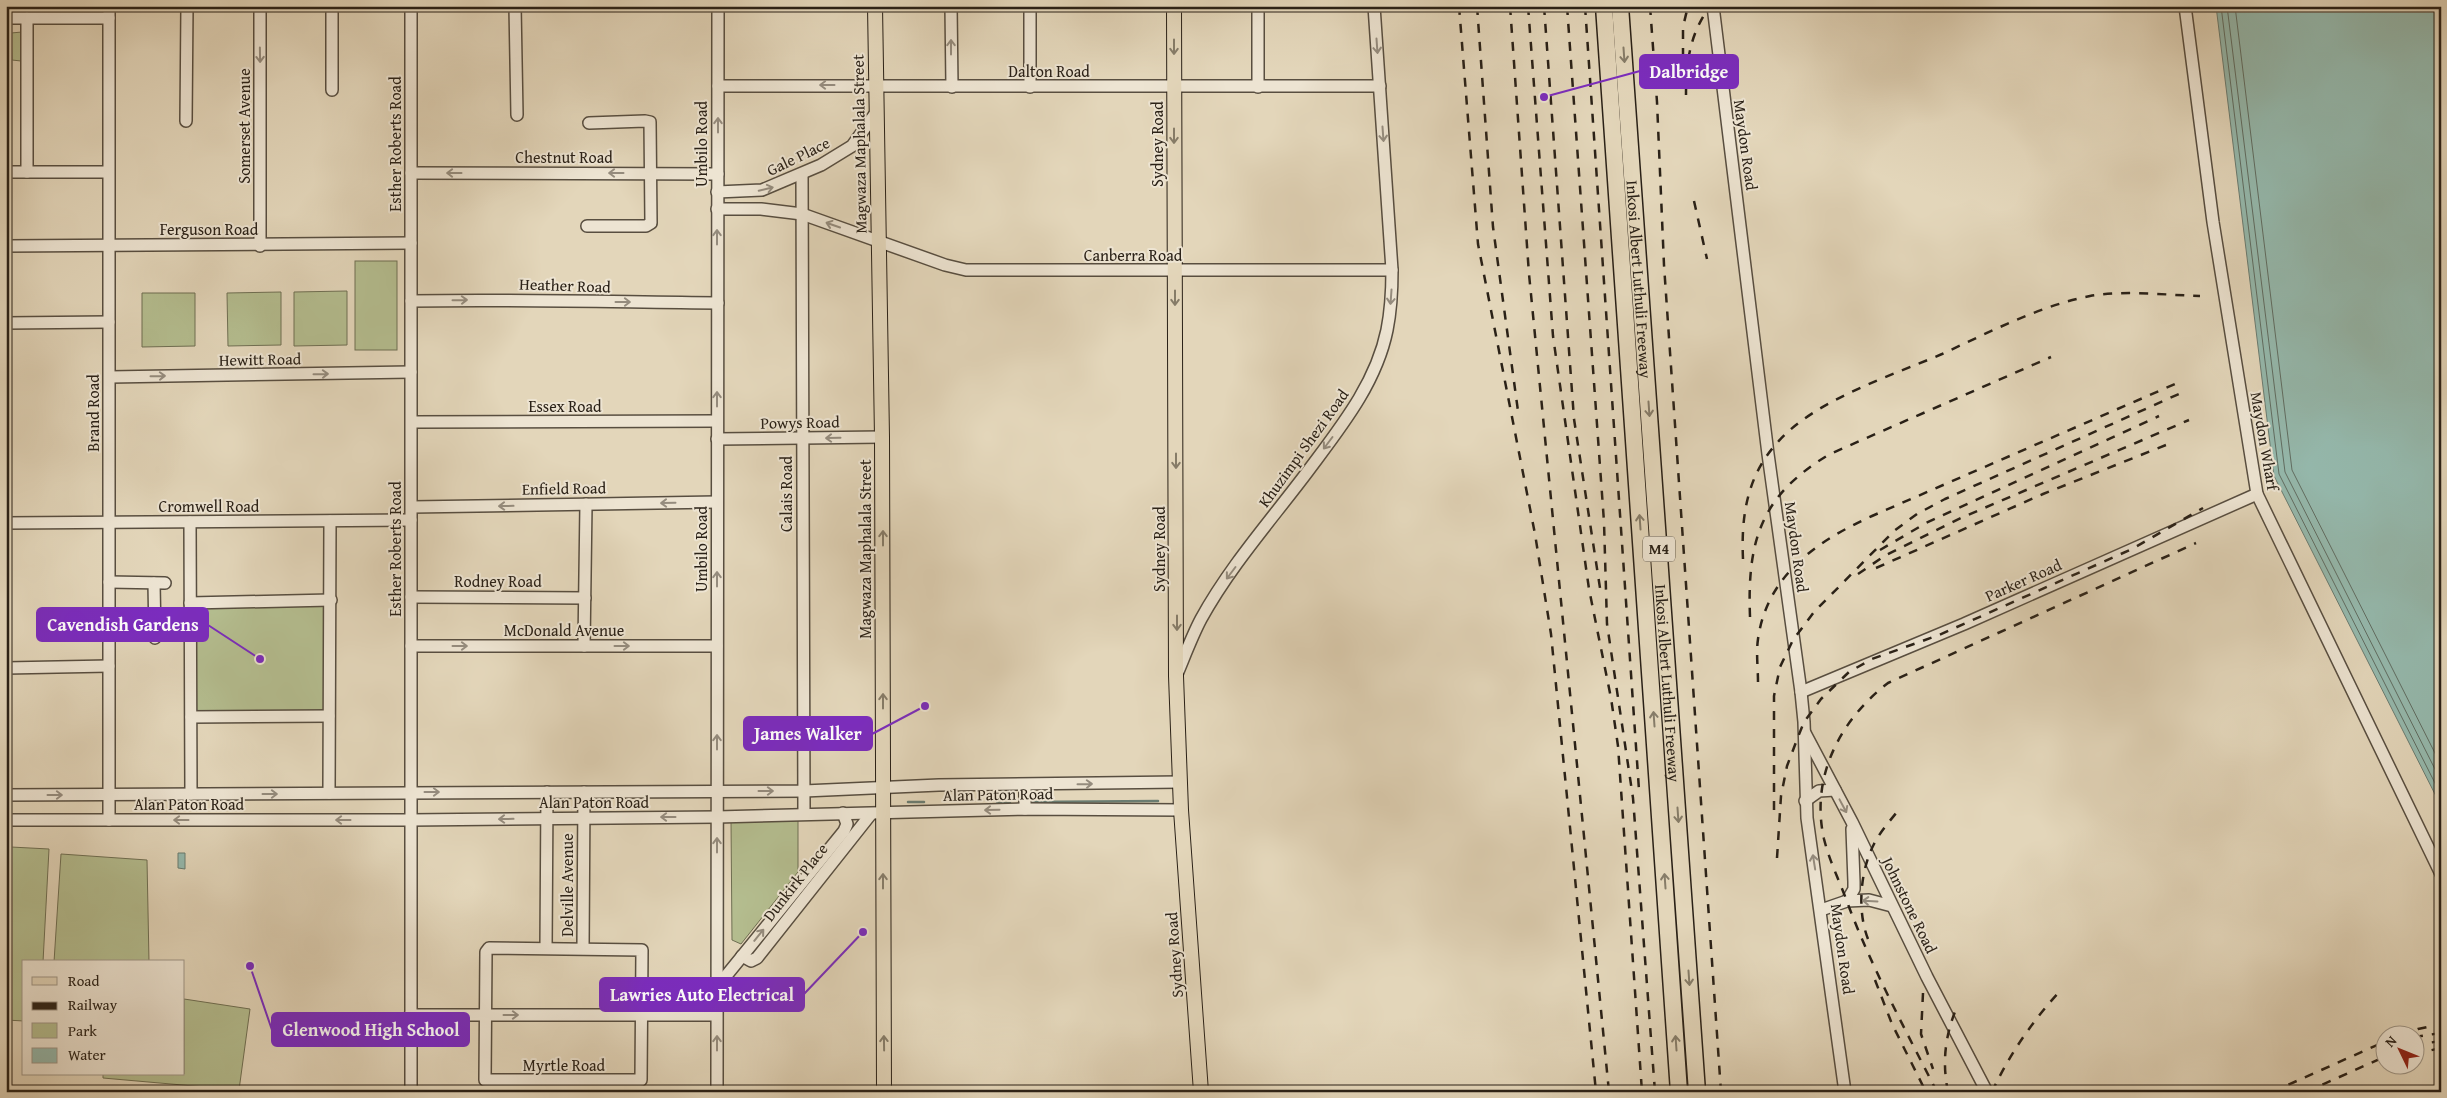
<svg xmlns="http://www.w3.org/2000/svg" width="2447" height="1098" font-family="'Gentium Book Plus',serif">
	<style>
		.green { fill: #b4bd8f; stroke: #6f6f53 }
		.water { fill: #95b9ad; stroke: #6a7c71 }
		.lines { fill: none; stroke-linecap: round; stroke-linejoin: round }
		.shore { stroke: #606d62; stroke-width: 1 }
		.stream { stroke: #6a7c71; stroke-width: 2.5 }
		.minor-casing { stroke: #584e40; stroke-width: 14 }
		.major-casing { stroke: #2a2117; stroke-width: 16 }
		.highway-casing { stroke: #2a2117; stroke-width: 19 }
		.minor { stroke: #ede4d2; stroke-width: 11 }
		.major { stroke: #e3d6ba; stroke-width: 14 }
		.highway { stroke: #e3d6ba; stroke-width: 16 }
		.rail { stroke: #2a2117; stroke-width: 2.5; stroke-dasharray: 9 9; stroke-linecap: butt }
		.oneway { stroke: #958c7e }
		.oneway2 { stroke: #867c68 }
		.labels { text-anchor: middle; stroke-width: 4; stroke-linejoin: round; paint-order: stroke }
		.shield { fill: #ede4d2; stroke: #645c4f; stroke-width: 1 }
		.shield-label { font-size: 15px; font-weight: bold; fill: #2a2117 }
		.street-label { font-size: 16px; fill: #2a2117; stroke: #ede4d2 }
		.leader { fill: none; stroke: #7b2cbf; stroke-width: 2 }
		.callout-dot { fill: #7b2cbf; stroke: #ede4d2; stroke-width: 2 }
		.callout { fill: #7b2cbf; stroke: #7b2cbf; stroke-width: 2 }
		.callout-label { font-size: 18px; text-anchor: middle; font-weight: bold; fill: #fff }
	</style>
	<rect width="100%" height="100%" fill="#e3d6ba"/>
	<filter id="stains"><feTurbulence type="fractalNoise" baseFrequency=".004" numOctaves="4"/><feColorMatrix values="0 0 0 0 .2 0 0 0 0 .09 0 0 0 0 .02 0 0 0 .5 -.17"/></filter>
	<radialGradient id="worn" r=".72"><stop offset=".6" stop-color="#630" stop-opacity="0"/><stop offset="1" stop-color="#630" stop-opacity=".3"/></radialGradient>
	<g class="green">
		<path d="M22,32L21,61L12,60L11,33Z"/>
		<rect x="355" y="261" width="42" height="89"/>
		<path d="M347,291V345L294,346V292Z"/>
		<path d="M281,292V345L228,346L227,293Z"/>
		<path d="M142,293H195V346L142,347Z"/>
		<path d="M325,604L326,711L194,713L193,606Z"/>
		<path d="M798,820V872L741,944L732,940L731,821Z"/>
		<path d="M11,847L49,849L43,962H24V1021L6,1020V858H10Z"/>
		<path d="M61,854L147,860L149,962H54Z"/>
		<path d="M184,999L250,1009L239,1090L103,1078V1074H184Z"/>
	</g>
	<g class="water">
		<path d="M2216,6H2441V806L2274,476Z"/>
		<path d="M178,853H185V869L178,868Z"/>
	</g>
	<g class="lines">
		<g class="shore">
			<path d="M2221,6L2279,474L2441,795"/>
			<path d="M2227,6L2285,472L2441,781"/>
			<path d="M2235,6L2292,470L2441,765"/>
		</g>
		<g class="stream">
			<path d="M908,802H924"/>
			<path d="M1029,802L1158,801"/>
			<path d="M997,803H1010"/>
		</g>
		<defs>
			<g id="minor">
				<path d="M109,6V820"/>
				<path d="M260,6V246"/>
				<path d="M332,6V90"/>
				<path d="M515,6L517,115"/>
				<path d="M951,6L952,87"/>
				<path d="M1030,6V87"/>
				<path d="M1713,6L1768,454L1801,692L1804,722L1807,818L1845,1092"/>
				<path d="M2185,6L2213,222L2257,494L2441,874"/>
				<path d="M6,18H109"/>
				<path d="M718,86H1380"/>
				<path d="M1258,87V6"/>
				<path d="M186,121L187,6"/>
				<path d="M6,172H108"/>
				<path d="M27,172V18"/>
				<path d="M411,173L718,174"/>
				<path d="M802,174L804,814"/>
				<path d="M717,192L762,190L821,165L852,146L875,114"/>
				<path d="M717,209H761L802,214L945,265L966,270H1392"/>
				<path d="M587,226H646L651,223L650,122L645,121L589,123"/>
				<path d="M6,246L411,243"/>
				<path d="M411,301C514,299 615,302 718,303"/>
				<path d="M6,323L109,322"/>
				<path d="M110,377L411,372"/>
				<path d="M412,422L717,421"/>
				<path d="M717,439L882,437"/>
				<path d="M412,507L717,502"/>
				<path d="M190,522L191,794"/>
				<path d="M6,523L411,520"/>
				<path d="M109,582L165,583"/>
				<path d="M154,583L155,638"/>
				<path d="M411,597L585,598"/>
				<path d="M190,603L331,600"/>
				<path d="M411,646H717"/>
				<path d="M584,646L586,504"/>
				<path d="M6,668L109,666"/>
				<path d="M1177,674C1185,655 1192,636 1201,619C1230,566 1272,519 1308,471C1340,428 1376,384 1387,330C1391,310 1392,290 1392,270L1374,6"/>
				<path d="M1801,692L1964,624L2257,494"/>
				<path d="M191,717L329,716"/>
				<path d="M1805,733L1852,822L1927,977L1987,1092"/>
				<path d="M329,793L330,521"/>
				<path d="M6,795L804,791L939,785L1180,782"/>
				<path d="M1805,801L1819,791L1835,790"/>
				<path d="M1025,809V785"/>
				<path d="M6,820H410L717,817L1025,809L1181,810"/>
				<path d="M1847,901L1854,889V882L1852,829"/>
				<path d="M1821,910L1847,901L1869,900L1892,906"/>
				<path d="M489,948L642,950L641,1080H485L486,952Z"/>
				<path d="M546,948L547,792"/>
				<path d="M583,948L584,792"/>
				<path d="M742,956L751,961L757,958L871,814"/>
				<path d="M717,987L844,831L847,824L843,813"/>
				<path d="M410,1015H716"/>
				<path d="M411,1092V6"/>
				<path d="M717,1092L718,6"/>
			</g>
			<g id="major">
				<path d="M875,6L882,437L884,1092"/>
				<path d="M1174,6L1176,676L1181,810L1201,1092"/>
			</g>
			<g id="highway">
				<path d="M1604,6L1679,1092"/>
				<path id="s1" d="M1620,6L1697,1092"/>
			</g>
		</defs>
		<use href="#minor" class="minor-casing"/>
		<use href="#major" class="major-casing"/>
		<use href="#highway" class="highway-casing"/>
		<use href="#minor" class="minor"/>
		<use href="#major" class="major"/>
		<use href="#highway" class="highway"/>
		<g class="rail">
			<path d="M1459,6L1478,244L1535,534L1551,634L1596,1092"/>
			<path d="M1477,6L1493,227L1518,411"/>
			<path d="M1510,6L1529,274L1609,1092"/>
			<path d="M1528,6L1553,336L1589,589L1611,698L1618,746L1642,1092"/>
			<path d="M1544,6L1574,419L1600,588"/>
			<path d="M1567,6L1604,522L1607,624L1633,798L1655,1092"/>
			<path d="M1585,6L1639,790"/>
			<path d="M1650,6L1657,102L1664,265L1721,1092"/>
			<path d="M1683,57V27L1688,6"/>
			<path d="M1686,95C1686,61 1690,34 1710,6"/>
			<path d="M1694,201L1707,259"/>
			<path d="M1880,550L1926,523L2159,416"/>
			<path d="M1743,559C1741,516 1747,476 1777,443C1814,400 1891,376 1942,354C1990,332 2039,306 2090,296C2126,290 2164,295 2200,296"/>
			<path d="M1876,568L2043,494L2166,445"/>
			<path d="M1858,574L1886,555L1961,518L2189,420"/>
			<path d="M1750,617C1747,540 1761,495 1830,454L2051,357"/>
			<path d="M1758,682C1758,668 1756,653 1758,639C1767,575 1817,541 1872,516L2175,384"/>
			<path d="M1774,810V696L1780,667L1793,640L1814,612L1894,531L1917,514L1945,499L2181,393"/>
			<path d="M1777,858L1781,796L1787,766L1798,737L1804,722L1821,699L1849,672L1872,659L1939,635L2132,549L2203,508"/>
			<path d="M1868,939C1857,911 1860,871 1874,844C1880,832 1889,822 1897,812"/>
			<path d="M1875,980L1892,1024L1926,1092"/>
			<path d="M1923,993L1921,1034L1933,1069"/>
			<path d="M2401,1036L2418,1029L2441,1024"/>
			<path d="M2414,1037L2441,1033"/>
			<path d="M2414,1045L2441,1041"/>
			<path d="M2414,1054L2441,1048"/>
			<path d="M1937,1092C1906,1031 1873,970 1849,907C1841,884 1830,863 1824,839C1810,777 1840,720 1888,683L2196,543"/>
			<path d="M1948,1092C1942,1062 1945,1037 1956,1009"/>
			<path d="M1992,1092C2009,1055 2033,1020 2061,990"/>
			<path d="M2272,1092L2384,1042"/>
			<path d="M2306,1092L2384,1057"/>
		</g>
	</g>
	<defs><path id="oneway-shaft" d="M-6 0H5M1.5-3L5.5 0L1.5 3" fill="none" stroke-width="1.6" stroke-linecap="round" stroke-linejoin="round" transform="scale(1.25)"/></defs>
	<g class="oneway">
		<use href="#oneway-shaft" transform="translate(1377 46) rotate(86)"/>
		<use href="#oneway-shaft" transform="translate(951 47) rotate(-90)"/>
		<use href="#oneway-shaft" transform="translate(260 55) rotate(89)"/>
		<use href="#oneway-shaft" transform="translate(827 85) rotate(180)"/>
		<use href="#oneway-shaft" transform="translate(718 125) rotate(-90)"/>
		<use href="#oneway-shaft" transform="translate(1383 134) rotate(86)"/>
		<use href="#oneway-shaft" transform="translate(454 173) rotate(180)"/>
		<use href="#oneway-shaft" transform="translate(616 173) rotate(180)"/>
		<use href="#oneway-shaft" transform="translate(766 189) rotate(-14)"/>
		<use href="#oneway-shaft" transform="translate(833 225) rotate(-161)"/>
		<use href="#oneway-shaft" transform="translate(717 237) rotate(-90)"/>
		<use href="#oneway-shaft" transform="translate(1391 297) rotate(94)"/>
		<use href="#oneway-shaft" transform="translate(460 300) rotate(-1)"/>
		<use href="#oneway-shaft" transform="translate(623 302)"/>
		<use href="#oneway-shaft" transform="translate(321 374) rotate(-1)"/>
		<use href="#oneway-shaft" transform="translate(158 376) rotate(-1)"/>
		<use href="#oneway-shaft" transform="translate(717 399) rotate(-90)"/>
		<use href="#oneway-shaft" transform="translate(833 438) rotate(179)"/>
		<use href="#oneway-shaft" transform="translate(1328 443) rotate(127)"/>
		<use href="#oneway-shaft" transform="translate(668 503) rotate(179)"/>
		<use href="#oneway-shaft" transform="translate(506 506) rotate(179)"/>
		<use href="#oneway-shaft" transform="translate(1231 573) rotate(127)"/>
		<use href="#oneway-shaft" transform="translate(717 579) rotate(-90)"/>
		<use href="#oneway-shaft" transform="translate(460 646)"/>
		<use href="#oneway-shaft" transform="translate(622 646)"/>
		<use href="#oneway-shaft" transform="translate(717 742) rotate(-90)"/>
		<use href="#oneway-shaft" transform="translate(1085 784) rotate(-1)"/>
		<use href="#oneway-shaft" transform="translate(766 791)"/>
		<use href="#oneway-shaft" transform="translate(432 792)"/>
		<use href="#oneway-shaft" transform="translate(270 794)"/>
		<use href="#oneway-shaft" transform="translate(55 795)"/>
		<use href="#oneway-shaft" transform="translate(1843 806) rotate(62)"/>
		<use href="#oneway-shaft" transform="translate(992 810) rotate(179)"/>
		<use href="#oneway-shaft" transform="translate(668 817) rotate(180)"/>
		<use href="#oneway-shaft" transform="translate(506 819) rotate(179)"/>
		<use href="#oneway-shaft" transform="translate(181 820) rotate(-180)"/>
		<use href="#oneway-shaft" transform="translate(343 820) rotate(-180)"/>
		<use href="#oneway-shaft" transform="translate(717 845) rotate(-90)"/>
		<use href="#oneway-shaft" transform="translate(1814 862) rotate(-99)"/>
		<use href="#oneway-shaft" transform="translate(1870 901) rotate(-177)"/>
		<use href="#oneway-shaft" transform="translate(759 935) rotate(-51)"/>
		<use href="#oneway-shaft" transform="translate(511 1015)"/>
		<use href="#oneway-shaft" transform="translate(717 1043) rotate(-90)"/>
	</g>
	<g class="oneway2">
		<use href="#oneway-shaft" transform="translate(1174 47) rotate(90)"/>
		<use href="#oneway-shaft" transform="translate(1624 55) rotate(86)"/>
		<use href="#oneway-shaft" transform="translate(1174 136) rotate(90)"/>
		<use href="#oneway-shaft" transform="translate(1175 298) rotate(90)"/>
		<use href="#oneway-shaft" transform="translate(1649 409) rotate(86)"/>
		<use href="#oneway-shaft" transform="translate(1176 461) rotate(90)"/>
		<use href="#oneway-shaft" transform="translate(1640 522) rotate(-94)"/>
		<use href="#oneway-shaft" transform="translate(883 538) rotate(-90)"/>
		<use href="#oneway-shaft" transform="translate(1177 623) rotate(90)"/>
		<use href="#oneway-shaft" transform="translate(883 701) rotate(-90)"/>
		<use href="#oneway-shaft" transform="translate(1654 719) rotate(-94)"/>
		<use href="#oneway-shaft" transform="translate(1678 815) rotate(86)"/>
		<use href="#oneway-shaft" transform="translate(883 881) rotate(-90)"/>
		<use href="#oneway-shaft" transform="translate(1665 881) rotate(-94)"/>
		<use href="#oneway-shaft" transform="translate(1689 978) rotate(86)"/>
		<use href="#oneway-shaft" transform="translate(884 1043) rotate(-91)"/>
		<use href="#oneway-shaft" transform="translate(1676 1043) rotate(-94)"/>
	</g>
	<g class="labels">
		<rect class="shield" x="1643" y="536.5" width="32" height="25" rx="4"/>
		<g class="shield-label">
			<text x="1659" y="554">M4</text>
		</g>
		<g class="street-label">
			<text x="1049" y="77">Dalton Road</text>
			<text transform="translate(244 126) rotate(-90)" y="6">Somerset Avenue</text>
			<text transform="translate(395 144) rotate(-90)" y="6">Esther Roberts Road</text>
			<text transform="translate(701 144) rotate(-90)" y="6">Umbilo Road</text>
			<text transform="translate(859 144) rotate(-91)" y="6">Magwaza Maphalala Street</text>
			<text transform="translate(1157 144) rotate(-90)" y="6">Sydney Road</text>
			<text transform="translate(1746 145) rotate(82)" y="6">Maydon Road</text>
			<text transform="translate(798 156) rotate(-26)" y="6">Gale Place</text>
			<text x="564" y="163">Chestnut Road</text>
			<text x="209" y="235">Ferguson Road</text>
			<text x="1133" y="261">Canberra Road</text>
			<text dy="6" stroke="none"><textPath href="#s1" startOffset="274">Inkosi Albert Luthuli Freeway</textPath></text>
			<text transform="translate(565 285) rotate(2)" y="6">Heather Road</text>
			<text transform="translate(260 359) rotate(-1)" y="6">Hewitt Road</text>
			<text x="565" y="412">Essex Road</text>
			<text transform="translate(93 413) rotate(-90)" y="6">Brand Road</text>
			<text transform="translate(800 422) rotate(-1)" y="6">Powys Road</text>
			<text transform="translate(2265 441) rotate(80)" y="6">Maydon Wharf</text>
			<text transform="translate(1303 448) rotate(-54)" y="6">Khuzimpi Shezi Road</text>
			<text transform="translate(564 488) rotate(-1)" y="6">Enfield Road</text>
			<text transform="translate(786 494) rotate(-90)" y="6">Calais Road</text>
			<text x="209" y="512">Cromwell Road</text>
			<text transform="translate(1797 547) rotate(82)" y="6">Maydon Road</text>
			<text transform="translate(395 549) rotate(-90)" y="6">Esther Roberts Road</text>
			<text transform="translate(701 549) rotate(-90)" y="6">Umbilo Road</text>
			<text transform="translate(865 549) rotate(-90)" y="6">Magwaza Maphalala Street</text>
			<text transform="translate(1159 549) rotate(-90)" y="6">Sydney Road</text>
			<text transform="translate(2023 580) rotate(-24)" y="6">Parker Road</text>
			<text x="498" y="587">Rodney Road</text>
			<text x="564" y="636">McDonald Avenue</text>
			<text dy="6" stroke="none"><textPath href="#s1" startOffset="679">Inkosi Albert Luthuli Freeway</textPath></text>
			<text transform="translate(998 794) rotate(-1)" y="6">Alan Paton Road</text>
			<text x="594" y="808">Alan Paton Road</text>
			<text x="189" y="810">Alan Paton Road</text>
			<text transform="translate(795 882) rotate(-52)" y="6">Dunkirk Place</text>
			<text transform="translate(567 885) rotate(-90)" y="6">Delville Avenue</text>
			<text transform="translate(1910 905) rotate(64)" y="6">Johnstone Road</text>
			<text transform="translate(1843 949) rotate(82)" y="6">Maydon Road</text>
			<text transform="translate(1174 955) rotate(-94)" y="6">Sydney Road</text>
			<text x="564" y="1071">Myrtle Road</text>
		</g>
	</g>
	<path class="leader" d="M1544 97L1640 71M260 659L208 625M925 706L872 734M863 932L804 994M250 966L272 1030"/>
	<g class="callout-dot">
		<circle cx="1544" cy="97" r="5"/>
		<circle cx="260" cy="659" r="5"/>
		<circle cx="925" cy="706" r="5"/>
		<circle cx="863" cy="932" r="5"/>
		<circle cx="250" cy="966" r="5"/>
	</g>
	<g class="callout">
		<rect x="1640" y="55" width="98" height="33" rx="5"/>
		<rect x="37" y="608" width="171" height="33" rx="5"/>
		<rect x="744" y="717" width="128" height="33" rx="5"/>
		<rect x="600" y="978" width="204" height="33" rx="5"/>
		<rect x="272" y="1013" width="197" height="33" rx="5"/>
	</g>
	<g class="callout-label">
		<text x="1689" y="78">Dalbridge</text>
		<text x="123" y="631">Cavendish Gardens</text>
		<text x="808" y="740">James Walker</text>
		<text x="702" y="1001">Lawries Auto Electrical</text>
		<text x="371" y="1036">Glenwood High School</text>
	</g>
	<rect width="2447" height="1098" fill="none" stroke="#e3d6ba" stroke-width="25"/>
	<rect x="8" y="8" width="2432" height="1083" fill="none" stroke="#2a2117" stroke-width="2.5"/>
	<rect x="12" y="12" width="2422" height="1073" fill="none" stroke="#2a2117"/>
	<rect x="22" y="960" width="162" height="115" fill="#ede4d2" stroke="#9f9687"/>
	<rect x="32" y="977" width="25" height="8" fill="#e3d6ba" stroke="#9f9687"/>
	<text x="68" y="986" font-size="15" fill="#2a2117">Road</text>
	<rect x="32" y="1002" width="25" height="8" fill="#2a2117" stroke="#9f9687"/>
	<text x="68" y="1010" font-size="15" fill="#2a2117">Railway</text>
	<rect x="32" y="1023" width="25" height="15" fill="#b4bd8f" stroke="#9f9687"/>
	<text x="68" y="1036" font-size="15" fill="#2a2117">Park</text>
	<rect x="32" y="1048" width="25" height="15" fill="#95b9ad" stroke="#9f9687"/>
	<text x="68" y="1060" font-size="15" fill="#2a2117">Water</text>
	<g transform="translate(2400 1050) rotate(313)"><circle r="24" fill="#ede4d2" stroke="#9f9687"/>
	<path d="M0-4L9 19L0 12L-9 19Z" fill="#8f2418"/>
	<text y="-8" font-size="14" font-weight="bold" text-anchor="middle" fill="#2a2117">N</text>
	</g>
	<rect width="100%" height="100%" filter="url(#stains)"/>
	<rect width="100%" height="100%" fill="url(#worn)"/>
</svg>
